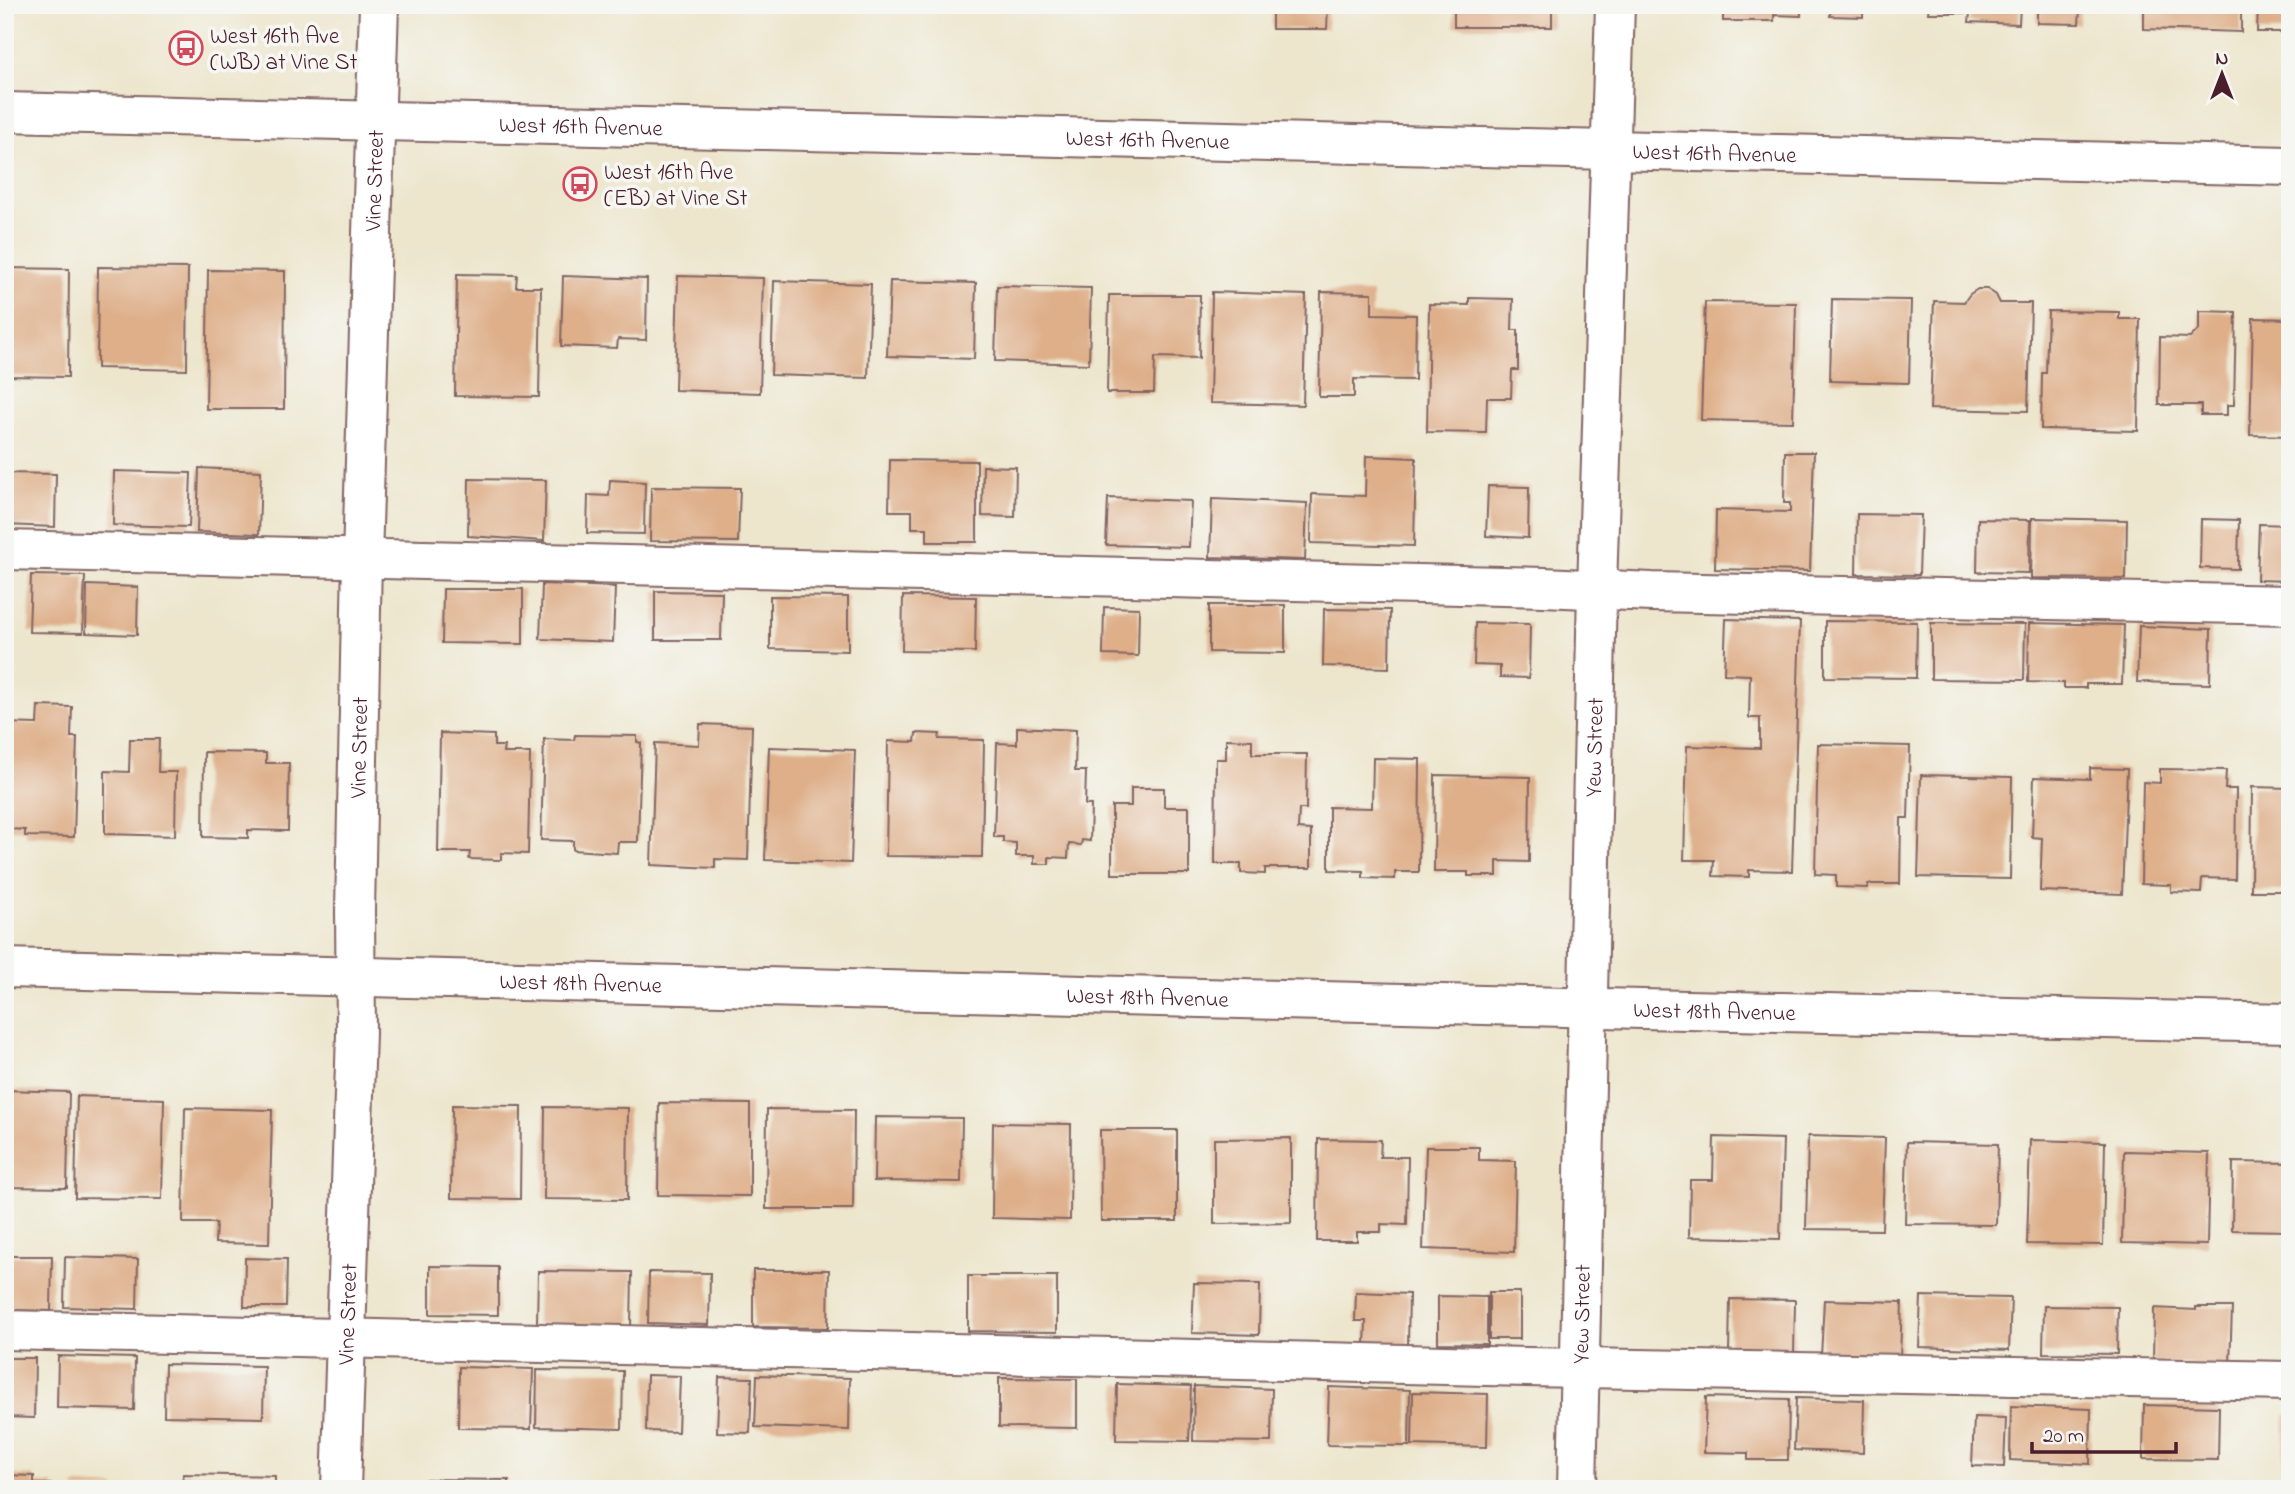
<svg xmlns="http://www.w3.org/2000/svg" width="2295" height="1494" font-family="'Indie Flower',sans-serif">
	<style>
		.building { fill: #deaf89 }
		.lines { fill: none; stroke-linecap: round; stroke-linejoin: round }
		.minor-casing { stroke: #836564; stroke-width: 42 }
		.major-casing { stroke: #836564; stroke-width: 42 }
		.path { stroke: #836564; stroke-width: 4.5; stroke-dasharray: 5 5; stroke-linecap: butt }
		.minor { stroke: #fff; stroke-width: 38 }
		.major { stroke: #fff; stroke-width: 38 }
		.labels { text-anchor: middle; stroke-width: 7; stroke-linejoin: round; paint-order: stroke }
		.poi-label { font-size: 23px; fill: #4a1f2b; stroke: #f6f6f2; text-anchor: start }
		.street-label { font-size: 23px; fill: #4a1f2b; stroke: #f6f6f2 }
	</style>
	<rect width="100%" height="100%" fill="#f6f6f2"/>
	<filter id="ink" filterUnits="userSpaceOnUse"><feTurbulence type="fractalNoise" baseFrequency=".0143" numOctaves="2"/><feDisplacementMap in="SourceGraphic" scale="14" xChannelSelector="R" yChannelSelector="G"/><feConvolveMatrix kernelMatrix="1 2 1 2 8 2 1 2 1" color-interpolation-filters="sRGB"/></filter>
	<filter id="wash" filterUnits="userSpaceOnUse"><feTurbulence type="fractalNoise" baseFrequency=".00686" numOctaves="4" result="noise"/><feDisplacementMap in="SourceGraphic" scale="28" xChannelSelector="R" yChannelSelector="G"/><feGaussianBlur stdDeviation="1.57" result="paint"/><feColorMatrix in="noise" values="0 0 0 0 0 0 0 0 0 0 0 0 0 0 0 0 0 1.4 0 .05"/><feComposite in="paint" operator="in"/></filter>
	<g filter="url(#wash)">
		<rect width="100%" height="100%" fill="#ede6cd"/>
		<g id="blocks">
			<g class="building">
				<path d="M1272,5H1328L1327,29H1272Z"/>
				<rect x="1454" y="5" width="98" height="22"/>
				<path d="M1723,5H1801V16L1774,15V21H1723Z"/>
				<path d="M1831,5H1863V17L1830,16Z"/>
				<path d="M1929,5H2020L2019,24L1969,22L1970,13H1928Z"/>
				<path d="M2037,5H2129V9H2080L2079,24L2037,23Z"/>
				<path d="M2144,5H2241V32L2144,29Z"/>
				<path d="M2258,5H2290V32H2257Z"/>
				<path d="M98,267L188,268L187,370L97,368Z"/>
				<path d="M5,268L69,269L68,377L5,376Z"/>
				<path d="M208,270L285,271L284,409H206Z"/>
				<path d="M457,274L517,275L516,287H541L539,397L455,396Z"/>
				<path d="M563,276L647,279L646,340L618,339L617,348L561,346Z"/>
				<path d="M678,276L763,278L760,393L675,390Z"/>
				<path d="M774,281L871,284L868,378L771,375Z"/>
				<path d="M890,281L976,283L974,359L887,356Z"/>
				<path d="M997,286L1091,288L1089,364L995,361Z"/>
				<path d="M1978,289H1987L1996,295L2000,303H2031L2028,411L1930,409L1934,301L1964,302L1970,294Z"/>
				<path d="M1212,292L1306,295L1303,405L1210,403Z"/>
				<path d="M1321,292L1372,293V314L1416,315L1415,380L1354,379V397H1319Z"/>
				<path d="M1109,295H1200L1199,358L1155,357L1154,393H1107Z"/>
				<path d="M1469,298L1513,299L1512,330H1518V370H1512L1511,398H1487L1486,433L1427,432L1429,304L1469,305Z"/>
				<path d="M1832,299L1911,300L1909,383L1830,381Z"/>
				<path d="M1705,302L1796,303L1793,422L1701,420Z"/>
				<path d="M2048,311L2119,312V319H2140L2138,431L2041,429L2042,373H2046Z"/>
				<path d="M2199,311L2236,312L2234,405H2227V415H2201V405H2159L2160,337L2190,338L2199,329Z"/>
				<path d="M2253,318L2290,319V436L2250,435Z"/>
				<path d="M1785,452H1814L1810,571L1715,569L1716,510L1790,512V503H1784Z"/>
				<path d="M1366,456L1416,458L1414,546L1311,543L1312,494L1365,496Z"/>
				<path d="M890,460L977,461V542H927V528H912V511H889Z"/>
				<path d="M983,466L1016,467L1015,517L982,516Z"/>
				<path d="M199,468L261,471L259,534L197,532Z"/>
				<path d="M114,471L191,473L189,527L113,525Z"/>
				<path d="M5,473L56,474L55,527L5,525Z"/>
				<path d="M469,479L546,480L544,541L468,536Z"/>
				<path d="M610,480L645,482L644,534L587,533L588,495L609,496Z"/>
				<path d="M1488,486L1529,487L1528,538L1486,536Z"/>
				<path d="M651,487L740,488L738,542L650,541Z"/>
				<path d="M1108,498L1191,501L1189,547L1106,545Z"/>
				<path d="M1212,499L1307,503L1305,560L1210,557Z"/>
				<path d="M1857,514L1921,515L1919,575L1856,574Z"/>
				<path d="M2032,518L2127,520L2126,579L2031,578Z"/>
				<path d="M1978,519L2030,520L2029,573L1977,572Z"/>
				<path d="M2201,519L2239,520L2238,569L2200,568Z"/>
				<path d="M2259,524L2290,525V581L2257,580Z"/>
				<path d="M31,575L85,576L83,633L29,632Z"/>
				<path d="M542,584L615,587L613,642L540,639Z"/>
				<path d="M87,585L138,587L137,635L86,633Z"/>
				<path d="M443,589H523V644L442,643Z"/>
				<path d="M655,591L722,592L721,640H655Z"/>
				<path d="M770,596L848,597V651L770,649Z"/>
				<path d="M903,596L976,597L975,652L902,651Z"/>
				<path d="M1209,605H1285V653L1209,652Z"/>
				<path d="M1104,607L1139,608L1138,656L1103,655Z"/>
				<path d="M1324,609L1390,610L1389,668L1323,666Z"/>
				<path d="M1726,619L1800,621L1792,871L1749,870V877L1713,876L1714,860H1684L1687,746L1760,748V718H1749L1750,675L1724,674Z"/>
				<path d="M1825,621L1917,622L1916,678L1825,677Z"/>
				<path d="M1475,623L1530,624L1529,678L1500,677V666L1474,665Z"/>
				<path d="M1931,623L2025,624L2024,680L1931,679Z"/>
				<path d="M2029,623L2124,625L2122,684H2086V688H2064V683L2028,682Z"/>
				<path d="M2139,626L2211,629L2210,684L2137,682Z"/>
				<path d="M38,706L72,707L71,737H77L74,837L25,836V830L9,829L8,835H5V723L37,724Z"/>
				<path d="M700,724L752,726L748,860L715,859V868L651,865L655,743L699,745Z"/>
				<path d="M1017,727L1076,730L1075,771H1086L1085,805H1091L1090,841L1082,840L1081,845L1069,844L1068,858L1049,857V864H1034V856H1016V843L1003,842V837H994L997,743L1017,744Z"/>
				<path d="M440,733L494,735V746H504L503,753H530L528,854L501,853V860L469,859L470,852H438Z"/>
				<path d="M916,733L940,734L939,739L984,740L982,857L886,856L888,741L915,742Z"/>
				<path d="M575,735L637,736V742L641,743L638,842H618L617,853L573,850V841L541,840L544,739L574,740Z"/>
				<path d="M130,739H159L158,772H176L175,836L105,834V771L129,772Z"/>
				<path d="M1226,739L1252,740V754H1307L1306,809H1299L1298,829L1311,830V868H1265V874L1241,873V864H1215L1216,759H1226Z"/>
				<path d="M1818,744L1910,746L1908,818H1901L1900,884H1868V888L1836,887V875L1815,874Z"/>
				<path d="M769,747L855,750L851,863L765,860Z"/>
				<path d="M204,752L266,753V763H289L288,831L248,830V838L203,837Z"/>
				<path d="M1373,758L1420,759L1419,872H1395V879L1363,878V871L1329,870V807L1372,808Z"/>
				<path d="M2090,768L2127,769L2122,894L2040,891L2042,838L2032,837L2034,777L2090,779Z"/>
				<path d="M2160,769L2226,770L2225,789H2236L2235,879L2202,878L2201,893L2171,892V885L2141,884L2143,782L2160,783Z"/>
				<path d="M1435,775L1530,777L1529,862L1497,861V876H1468V872H1434Z"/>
				<path d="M1921,775L2012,777L2010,879L1918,877Z"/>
				<path d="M2252,787L2290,788V891H2251Z"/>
				<path d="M1131,788H1164V807H1189V874H1112V806H1131Z"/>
				<path d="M5,1090L69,1092L67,1188L5,1187Z"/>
				<path d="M77,1096L164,1099L162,1199L75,1198Z"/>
				<path d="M659,1103L750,1104V1196L658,1195Z"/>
				<path d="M452,1105L521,1106L520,1199L451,1198Z"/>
				<path d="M545,1107L628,1108L627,1200L544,1199Z"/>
				<path d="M185,1108L272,1110L269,1244L215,1243L216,1223H183Z"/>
				<path d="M767,1109L854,1110L853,1209H766Z"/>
				<path d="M875,1117L962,1118L961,1182L874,1181Z"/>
				<path d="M993,1123L1071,1124L1070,1220L992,1218Z"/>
				<path d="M1100,1130H1177V1221H1101Z"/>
				<path d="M1808,1136L1885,1138L1882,1230L1806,1229Z"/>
				<path d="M1714,1137L1783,1139L1780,1239L1689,1237L1690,1180H1713Z"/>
				<path d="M1291,1138V1223L1214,1224V1139Z"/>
				<path d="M1318,1139L1381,1140L1380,1157H1408L1407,1225L1381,1224V1232H1357V1241H1317Z"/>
				<path d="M2030,1140L2105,1142L2103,1245L2027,1244Z"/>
				<path d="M1907,1142L1998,1144L1996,1225L1905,1224Z"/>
				<path d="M1426,1147H1479V1160L1516,1161L1514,1252L1423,1249Z"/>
				<path d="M2124,1151L2209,1153L2207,1245L2122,1243Z"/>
				<path d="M2233,1162L2290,1163V1231L2232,1230Z"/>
				<path d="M5,1256H52L51,1311L5,1310Z"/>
				<path d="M65,1257L138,1259L137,1309L64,1307Z"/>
				<path d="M245,1258L287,1259L286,1307H244Z"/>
				<path d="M430,1266L498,1267V1315L430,1314Z"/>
				<path d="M753,1270H829L828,1328L753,1327Z"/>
				<path d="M538,1271L632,1272L631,1327L537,1324Z"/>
				<path d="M649,1272L710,1273L709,1325L648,1323Z"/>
				<path d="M968,1276H1057V1332L968,1331Z"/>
				<path d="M1194,1283L1260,1284L1259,1335L1192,1333Z"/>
				<path d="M1356,1292L1409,1294L1408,1346L1365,1345L1366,1321H1355Z"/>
				<rect x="1489" y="1292" width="31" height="47"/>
				<path d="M1438,1296L1487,1297V1344L1438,1343Z"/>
				<path d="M1921,1296L2011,1298L2009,1350L1919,1347Z"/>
				<path d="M1730,1299L1795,1300L1794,1355L1729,1354Z"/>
				<path d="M1824,1300L1902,1302L1900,1358L1821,1357Z"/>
				<path d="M2044,1306L2118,1307L2117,1354L2043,1353Z"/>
				<path d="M2196,1307H2232L2230,1366L2153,1363L2154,1308L2196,1310Z"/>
				<path d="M58,1356L135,1358L134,1410L57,1408Z"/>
				<path d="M5,1358H35L34,1418L5,1417Z"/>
				<path d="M165,1364L264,1366L263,1418L164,1416Z"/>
				<path d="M459,1367L533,1369L531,1429L458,1428Z"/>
				<path d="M537,1370L623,1371L622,1429L536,1427Z"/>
				<path d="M647,1375L680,1376L678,1432L646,1431Z"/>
				<path d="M757,1375L850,1378L849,1430L755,1427Z"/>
				<path d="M719,1377L752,1378L750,1433L717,1432Z"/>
				<path d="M999,1378L1077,1379V1428L999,1427Z"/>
				<path d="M1117,1384L1191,1386L1189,1441L1116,1440Z"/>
				<path d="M1194,1386L1272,1389L1271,1442L1193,1441Z"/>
				<path d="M1329,1387L1410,1390L1409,1446L1327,1445Z"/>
				<path d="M1413,1392L1488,1394L1487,1447L1412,1445Z"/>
				<path d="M1706,1397L1789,1399L1788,1460H1748V1453L1704,1452Z"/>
				<path d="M1796,1398L1864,1400L1863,1453L1794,1450Z"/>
				<path d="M2144,1405L2219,1407L2218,1460L2143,1459Z"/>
				<path d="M2011,1406L2091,1409L2090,1464L2010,1460Z"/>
				<path d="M2285,1415H2290V1469H2283Z"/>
				<path d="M1974,1417L2006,1418L2004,1467L1972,1466Z"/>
				<path d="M183,1474L275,1476V1489H182Z"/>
				<path d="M5,1475L34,1476V1484H53V1489H5Z"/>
				<path d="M426,1479L509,1480V1489H426Z"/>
				<path d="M775,1482L842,1483V1489H775Z"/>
				<path d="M75,1485L115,1487V1489H75Z"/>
			</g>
		</g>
	</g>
	<g filter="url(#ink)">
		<use href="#blocks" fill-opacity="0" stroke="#836564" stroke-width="2"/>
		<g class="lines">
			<defs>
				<g id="minor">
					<path d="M5,550L1544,587L1652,592L2290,605"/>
					<path id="s1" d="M5,968L1642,1009L2290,1023"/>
					<path d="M5,1330L1527,1367L2290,1381"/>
					<path id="s2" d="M341,1489L356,1033L355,911L362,559L379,5"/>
					<path id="s3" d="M1577,1489L1597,589L1615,5"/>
				</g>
				<g id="major">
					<path id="s4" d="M5,112L2290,166"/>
				</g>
			</defs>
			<use href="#minor" class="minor-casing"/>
			<use href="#major" class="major-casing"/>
			<path class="path" d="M580,184L581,197"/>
			<use href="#minor" class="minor"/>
			<use href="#major" class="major"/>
		</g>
	</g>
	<defs>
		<symbol id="bus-ring" viewBox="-11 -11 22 22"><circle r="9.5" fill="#f6f6f2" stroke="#d1495b" stroke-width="1.5"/><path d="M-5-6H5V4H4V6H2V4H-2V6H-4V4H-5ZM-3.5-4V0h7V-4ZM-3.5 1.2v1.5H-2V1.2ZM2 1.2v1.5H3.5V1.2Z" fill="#d1495b"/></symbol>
	</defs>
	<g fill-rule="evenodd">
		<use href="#bus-ring" x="167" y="29" width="38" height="38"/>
		<use href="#bus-ring" x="561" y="165" width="38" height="38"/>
	</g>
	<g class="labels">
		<g class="poi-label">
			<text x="210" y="43">West 16th Ave<tspan x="210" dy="26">(WB) at Vine St</tspan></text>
			<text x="604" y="179">West 16th Ave<tspan x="604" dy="26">(EB) at Vine St</tspan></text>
		</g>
		<g class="street-label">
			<text dy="8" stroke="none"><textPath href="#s4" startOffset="576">West 16th Avenue</textPath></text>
			<text dy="8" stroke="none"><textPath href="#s4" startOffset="1143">West 16th Avenue</textPath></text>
			<text dy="8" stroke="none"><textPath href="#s4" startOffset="1710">West 16th Avenue</textPath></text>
			<text dy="8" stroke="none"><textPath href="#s2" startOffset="1309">Vine Street</textPath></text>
			<text dy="8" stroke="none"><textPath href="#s2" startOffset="742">Vine Street</textPath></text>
			<text dy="8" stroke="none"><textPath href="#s3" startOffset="742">Yew Street</textPath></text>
			<text dy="8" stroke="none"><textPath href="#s1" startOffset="576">West 18th Avenue</textPath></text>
			<text dy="8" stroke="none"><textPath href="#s1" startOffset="1143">West 18th Avenue</textPath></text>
			<text dy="8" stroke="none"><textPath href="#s1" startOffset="1710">West 18th Avenue</textPath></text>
			<text dy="8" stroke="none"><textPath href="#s2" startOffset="175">Vine Street</textPath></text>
			<text dy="8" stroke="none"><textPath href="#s3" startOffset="175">Yew Street</textPath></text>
		</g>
	</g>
	<rect width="2295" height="1494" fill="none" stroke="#f6f6f2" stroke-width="28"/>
	<g transform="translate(2222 74)" stroke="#f6f6f2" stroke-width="5" paint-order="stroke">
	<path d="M0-5L12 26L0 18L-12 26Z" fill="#4a1f2b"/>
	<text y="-10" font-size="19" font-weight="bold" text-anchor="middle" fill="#4a1f2b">N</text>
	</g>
	<path d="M2032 1442v10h144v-10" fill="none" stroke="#4a1f2b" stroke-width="3.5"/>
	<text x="2043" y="1442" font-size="21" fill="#4a1f2b" stroke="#f6f6f2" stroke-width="5" paint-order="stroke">20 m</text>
</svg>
